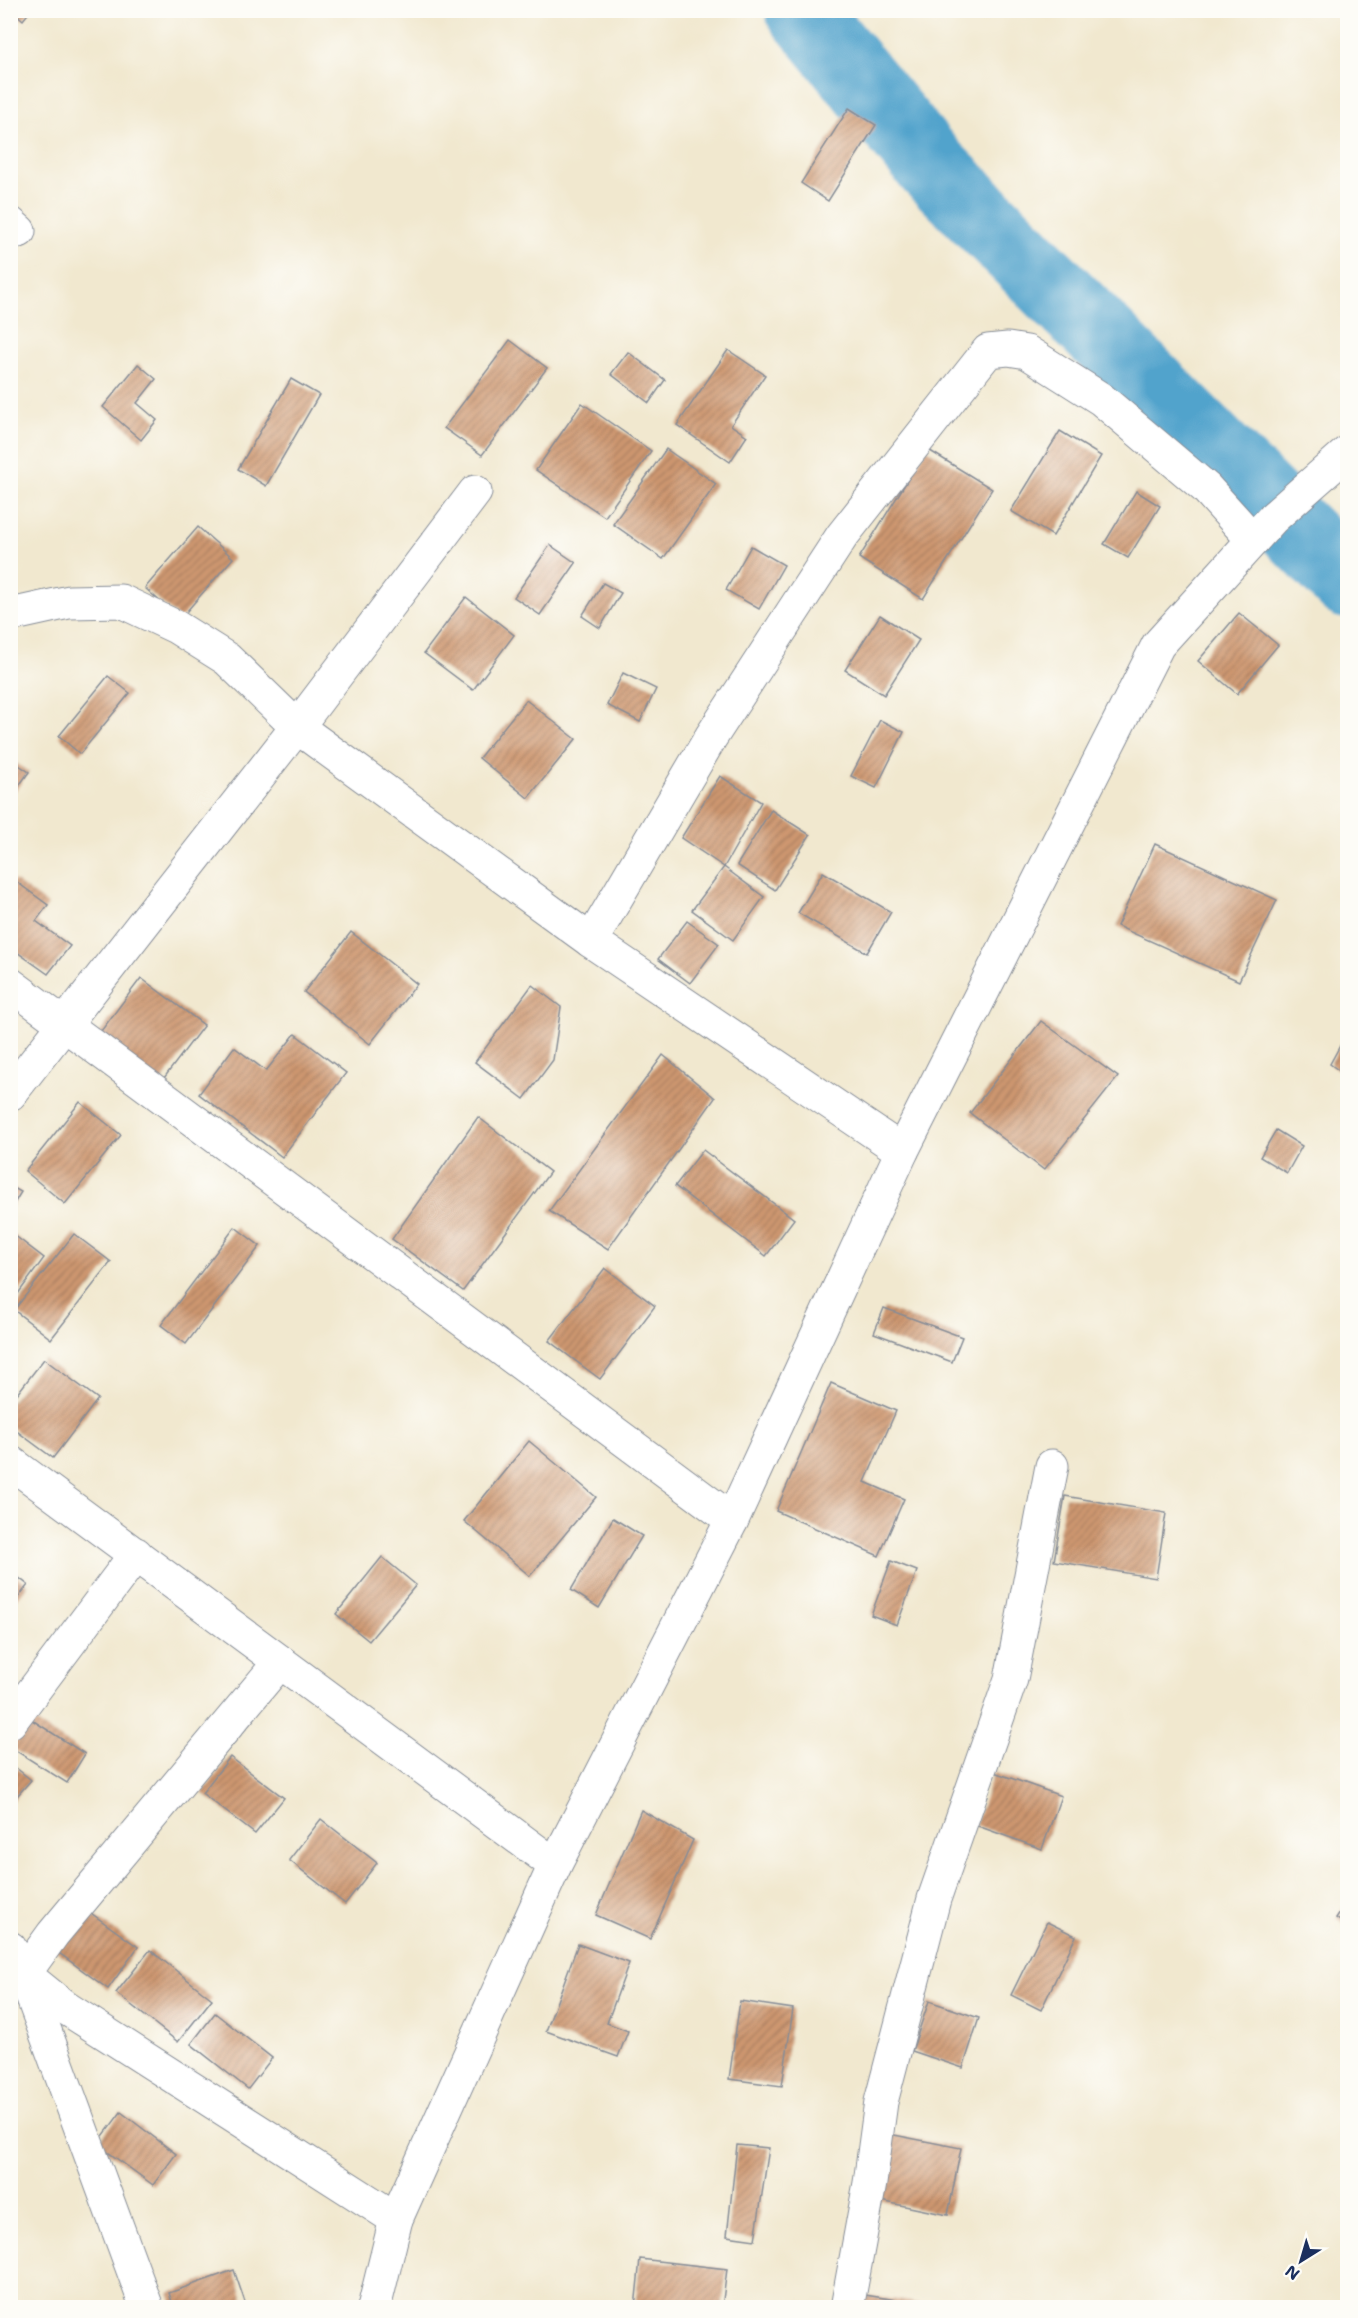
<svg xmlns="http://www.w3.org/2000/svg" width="1358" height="2318" font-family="'Shantell Sans',sans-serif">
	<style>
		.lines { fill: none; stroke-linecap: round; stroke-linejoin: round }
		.river { stroke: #51a3cc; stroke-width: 74 }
		.building { fill: url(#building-hatch) }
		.street-casing { stroke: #868c96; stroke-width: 35 }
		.street { stroke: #fff; stroke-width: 33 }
	</style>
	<defs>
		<pattern id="building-hatch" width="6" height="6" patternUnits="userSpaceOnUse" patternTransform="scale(1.5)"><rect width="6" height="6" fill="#ce9770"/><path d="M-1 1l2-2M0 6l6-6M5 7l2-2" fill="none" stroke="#a67c5f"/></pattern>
	</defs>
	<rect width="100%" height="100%" fill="#fdfcf7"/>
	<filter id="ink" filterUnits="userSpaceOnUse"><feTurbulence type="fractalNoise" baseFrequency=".0167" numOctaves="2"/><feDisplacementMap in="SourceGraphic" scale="12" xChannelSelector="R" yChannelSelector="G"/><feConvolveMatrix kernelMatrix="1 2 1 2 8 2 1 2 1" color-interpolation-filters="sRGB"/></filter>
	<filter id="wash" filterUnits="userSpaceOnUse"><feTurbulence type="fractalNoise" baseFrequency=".008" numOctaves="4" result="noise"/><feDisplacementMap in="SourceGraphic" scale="24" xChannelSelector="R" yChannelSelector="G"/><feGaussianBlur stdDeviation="1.35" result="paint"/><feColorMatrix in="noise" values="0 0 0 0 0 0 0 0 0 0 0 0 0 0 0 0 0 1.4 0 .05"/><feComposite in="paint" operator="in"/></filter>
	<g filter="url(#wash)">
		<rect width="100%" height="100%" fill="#f1e8cf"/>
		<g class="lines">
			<path class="river" d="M802,10L930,165L1348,582"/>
		</g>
		<g id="blocks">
			<g class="building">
				<path d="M12,10H31L23,20Z"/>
				<path d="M849,108L876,125L828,201L801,183Z"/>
				<path d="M510,340L547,368L482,455L444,428Z"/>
				<path d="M728,350L765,375L731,425L747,436L730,462L677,425Z"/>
				<path d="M628,352L665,380L649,403L611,374Z"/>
				<path d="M138,364L156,379L137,403L157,420L141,440L103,407Z"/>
				<path d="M291,379L319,395L266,486L238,469Z"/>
				<path d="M582,403L651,451L605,517L536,470Z"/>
				<path d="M1060,431L1101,456L1053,536L1011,511Z"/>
				<path d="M666,449L716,484L663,559L613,524Z"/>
				<path d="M927,449L992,489L923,599L859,558Z"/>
				<path d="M1136,491L1160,506L1128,558L1104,544Z"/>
				<path d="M198,527L233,558L180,619L145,588Z"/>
				<path d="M550,545L576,563L540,615L514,597Z"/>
				<path d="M751,546L784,565L759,609L726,590Z"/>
				<path d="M603,583L621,593L600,628L582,616Z"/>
				<path d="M466,597L514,635L473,690L424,653Z"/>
				<path d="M1239,613L1278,645L1237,694L1198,661Z"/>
				<path d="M880,615L919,640L884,695L845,670Z"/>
				<path d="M623,673L656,689L640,722L607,705Z"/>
				<path d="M108,676L130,693L80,754L59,736Z"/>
				<path d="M526,700L576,739L528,798L479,758Z"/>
				<path d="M880,720L904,732L876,788L851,776Z"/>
				<path d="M10,759L29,772L10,798Z"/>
				<path d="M720,776L761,802L724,867L681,838Z"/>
				<path d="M771,810L810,835L775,890L737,865Z"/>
				<path d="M1155,844L1277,900L1239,981L1117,926Z"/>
				<path d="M724,867L764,897L733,940L692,910Z"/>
				<path d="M823,872L891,912L867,953L798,913Z"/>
				<path d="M14,880L48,905L36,921L70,946L48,974L10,947V885Z"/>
				<path d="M687,921L719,944L690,983L658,959Z"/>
				<path d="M351,932L417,984L370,1044L304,992Z"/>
				<path d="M141,978L204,1025L158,1086L95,1039Z"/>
				<path d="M532,985L561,1007L553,1060L524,1099L475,1062Z"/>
				<path d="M1041,1021L1118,1077L1044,1170L970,1113Z"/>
				<path d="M1348,1031V1077L1330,1064Z"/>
				<path d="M295,1034L346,1073L282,1157L199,1094L234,1047L266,1071Z"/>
				<path d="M663,1055L715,1098L608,1249L549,1211Z"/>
				<path d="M80,1102L121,1135L65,1204L25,1171Z"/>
				<path d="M478,1117L550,1172L463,1291L392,1239Z"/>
				<path d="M1276,1130L1302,1146L1287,1173L1260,1157Z"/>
				<path d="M703,1150L794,1219L766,1256L675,1186Z"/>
				<path d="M10,1186L21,1192L10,1210Z"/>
				<path d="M235,1227L260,1246L186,1344L161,1325Z"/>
				<path d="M10,1232L44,1258L12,1302L10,1300Z"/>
				<path d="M74,1234L111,1262L51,1339L14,1310Z"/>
				<path d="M605,1268L655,1306L600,1379L549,1341Z"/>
				<path d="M884,1308L962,1337L952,1362L874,1333Z"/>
				<path d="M44,1359L98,1399L53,1458L10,1426V1403Z"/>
				<path d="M831,1383L896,1411L865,1482L904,1499L879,1556L776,1511Z"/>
				<path d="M529,1441L596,1497L530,1576L464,1521Z"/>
				<path d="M1065,1496L1166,1513L1156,1578L1054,1561Z"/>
				<path d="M613,1518L642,1536L599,1608L571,1590Z"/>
				<path d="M382,1557L416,1585L369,1641L336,1614Z"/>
				<path d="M891,1561L917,1571L897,1625L871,1615Z"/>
				<path d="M10,1571L28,1585L10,1608Z"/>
				<path d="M29,1718L85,1754L67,1783L10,1747Z"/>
				<path d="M230,1757L284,1798L255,1834L202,1793Z"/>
				<path d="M10,1763L31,1780L10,1804Z"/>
				<path d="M994,1772L1061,1796L1042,1849L975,1825Z"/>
				<path d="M641,1810L693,1840L650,1939L596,1915Z"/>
				<path d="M321,1819L377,1863L345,1904L289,1860Z"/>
				<path d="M1348,1900V1926L1336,1918Z"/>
				<path d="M81,1906L138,1947L108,1989L51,1947Z"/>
				<path d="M1047,1922L1076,1936L1041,2010L1011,1995Z"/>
				<path d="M578,1944L629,1963L607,2023L628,2031L618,2057L546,2031Z"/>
				<path d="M150,1950L212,1999L178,2042L116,1993Z"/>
				<path d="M740,2001L793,2009L782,2086L729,2079Z"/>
				<path d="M929,2001L979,2018L963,2068L912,2051Z"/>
				<path d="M215,2013L272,2058L248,2089L191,2044Z"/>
				<path d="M121,2112L176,2154L153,2185L97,2144Z"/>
				<path d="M884,2133L961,2148L948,2215L871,2199Z"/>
				<path d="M737,2145L769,2148L755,2240L727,2236Z"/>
				<path d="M640,2259L727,2269L722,2308H635Z"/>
				<path d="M234,2270L247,2308H174L169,2293Z"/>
				<path d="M865,2295L928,2305V2308H863Z"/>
			</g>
		</g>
	</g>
	<g filter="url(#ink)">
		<use href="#blocks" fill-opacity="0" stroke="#868c96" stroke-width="1.5"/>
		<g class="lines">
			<defs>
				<g id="street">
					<path d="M10,223L19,231"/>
					<path d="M10,615L69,602L121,601L176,627L227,659L297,727L591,941L902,1151"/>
					<path d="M591,941L711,737L842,536L988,351L1008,349L1027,352L1101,399L1206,488L1253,540"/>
					<path d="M10,984L732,1520"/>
					<path d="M10,1094L297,727L475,492"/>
					<path d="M10,1462L555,1865"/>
					<path d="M280,1662L53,1934L24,1974L66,2008L396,2219"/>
					<path d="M10,1722L136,1554"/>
					<path d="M10,1948L24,1974L147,2308"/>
					<path d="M374,2308L396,2219L555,1865L732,1520L902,1151L1158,645L1273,518L1348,452"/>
					<path d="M847,2308L870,2183L881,2102L934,1899L1011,1679L1052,1466"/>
				</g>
			</defs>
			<use href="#street" class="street-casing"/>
			<use href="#street" class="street"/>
		</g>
	</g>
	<rect width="1358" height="2318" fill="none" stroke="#fdfcf7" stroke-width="36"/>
	<g transform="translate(1301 2261) rotate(217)" stroke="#fdfcf7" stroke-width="4.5" paint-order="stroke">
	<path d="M0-4.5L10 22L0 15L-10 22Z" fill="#1b2f5e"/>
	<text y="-9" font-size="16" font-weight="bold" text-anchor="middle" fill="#1b2f5e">N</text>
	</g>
</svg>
